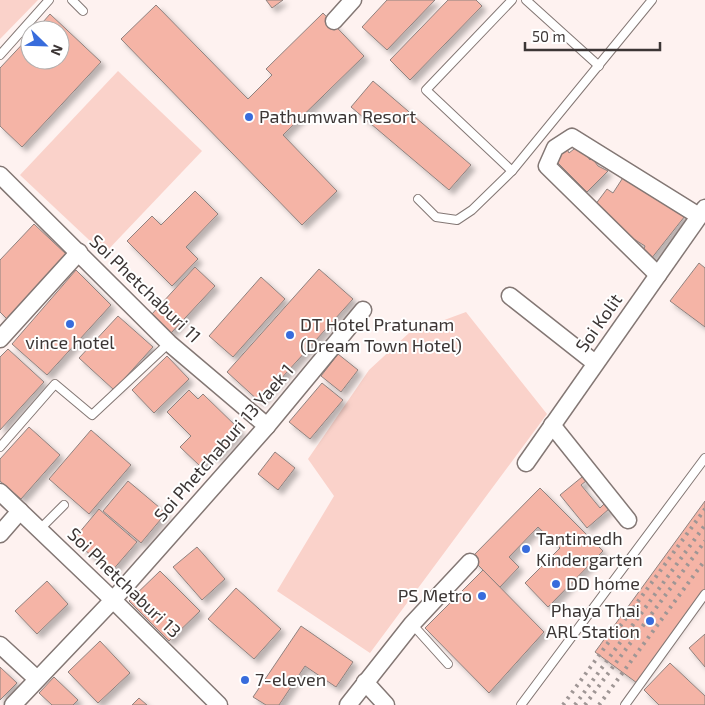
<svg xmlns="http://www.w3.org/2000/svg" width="705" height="705" font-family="'Exo 2',sans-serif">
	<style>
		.green { fill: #fad2ca }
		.building { fill: #f5b4a6; stroke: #8f827f; filter: url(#shadow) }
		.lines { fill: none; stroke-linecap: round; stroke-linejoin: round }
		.service-casing { stroke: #837774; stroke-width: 10 }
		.minor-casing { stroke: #837774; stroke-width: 19 }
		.service { stroke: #fff; stroke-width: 8 }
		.minor { stroke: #fff; stroke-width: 16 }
		.rail { stroke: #9f9695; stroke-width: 4; stroke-dasharray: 2.5 5; stroke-linecap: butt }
		.poi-dot { fill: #386cdc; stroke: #fff; stroke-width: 2 }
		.labels { text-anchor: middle; stroke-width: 4; stroke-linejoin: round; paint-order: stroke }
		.poi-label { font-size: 18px; fill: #3c3635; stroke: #fff; text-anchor: start }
		.street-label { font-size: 18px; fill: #3c3635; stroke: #fff }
	</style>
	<defs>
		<filter id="shadow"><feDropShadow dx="4.5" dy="4.5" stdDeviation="2.5" flood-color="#0004"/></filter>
	</defs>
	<rect width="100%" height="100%" fill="#fef2f0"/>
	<g class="green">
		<path d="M0,0H38L0,39Z"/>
		<path d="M118,71L202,151L104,254L20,175Z"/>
		<path d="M466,312L547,414L370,653L277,591L334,496L308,459L369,370L409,333Z"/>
	</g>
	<g class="building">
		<path d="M266,0H283L272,8Z"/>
		<path d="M387,0H435L387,50L362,27Z"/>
		<path d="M448,0H476L482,6L410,80L390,60Z"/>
		<path d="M156,5L248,99L272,75L266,69L323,13L364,56L283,135L337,191L302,225L121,39Z"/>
		<path d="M50,14L101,62L22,147L0,126V68L30,36V60H60V30H36Z"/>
		<path d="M373,81L471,165L449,190L351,107Z"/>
		<path d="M579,145L590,160L592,158L598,166L608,171L587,192L557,162L562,153L567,149L569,153Z"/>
		<path d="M624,176L685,216L651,259L643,251L645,246L629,236L595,205L607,189L613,193Z"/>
		<path d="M195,191L218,214L186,247L198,259L172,286L127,241L152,216L161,225Z"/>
		<path d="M34,224L67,255L8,320L0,312V260Z"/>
		<path d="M699,263L705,268V327L670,301Z"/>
		<path d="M195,267L215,286L171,333L151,315Z"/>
		<path d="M319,269L353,299L260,402L227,372Z"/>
		<path d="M76,270L111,305L47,375L12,344Z"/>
		<path d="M261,277L285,299L233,357L209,336Z"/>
		<path d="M118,316L153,347L114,390L79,358Z"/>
		<path d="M8,349L44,382L0,430V357Z"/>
		<path d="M338,354L358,370L341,392L321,376Z"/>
		<path d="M167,356L189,379L154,413L132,390Z"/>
		<path d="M322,383L343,400L310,439L289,422Z"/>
		<path d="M189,390L198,399L203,394L241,431L215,458L211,454L200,466L180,447L191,436L167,412Z"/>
		<path d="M29,427L60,455L21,499L0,481V459Z"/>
		<path d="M91,430L131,465L89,514L49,479Z"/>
		<path d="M275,452L295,468L278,490L258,474Z"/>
		<path d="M582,477L586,481L581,485L600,508L604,504L609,509L587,528L560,495Z"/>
		<path d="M128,481L166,513L141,543L103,511Z"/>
		<path d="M540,488L603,551L548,607L525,583L560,548L538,527L509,557L519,567L500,587L471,558Z"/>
		<path d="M705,501V589L637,683L595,652Z"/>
		<path d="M99,509L137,542L111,572L73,540Z"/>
		<path d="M197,547L225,579L202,600L173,567Z"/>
		<path d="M483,570L544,632L489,693L425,628Z"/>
		<path d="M160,571L200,611L169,641L129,601Z"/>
		<path d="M47,581L68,604L37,634L15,611Z"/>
		<path d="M236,588L281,629L254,659L208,619Z"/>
		<path d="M301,626L353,662L336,687L305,666L279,705H266L253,697Z"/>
		<path d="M705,634V667L689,648Z"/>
		<path d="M100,641L130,673L98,703L68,672Z"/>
		<path d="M670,663L705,696V705H659L644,690Z"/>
		<path d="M0,667L17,683L0,700Z"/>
		<path d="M54,677L78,700L73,705H52L39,693Z"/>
		<path d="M139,698L147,705H132Z"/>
	</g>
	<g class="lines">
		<defs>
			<g id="service">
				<path d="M72,0L83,11"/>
				<path d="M512,0L426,90L512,171"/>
				<path d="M526,0L599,66"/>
				<path d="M0,55L49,0"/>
				<path d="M418,199L436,217L457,220L472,210L512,171L652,0"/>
				<path d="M0,447L55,384L92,415L169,343"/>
				<path d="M40,529L64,505"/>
				<path d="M412,624L448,664"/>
				<path d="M521,705L705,458"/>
				<path d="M625,705L705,594"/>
			</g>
			<g id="minor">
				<path d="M334,21L353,0"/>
				<path d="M0,175L169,343L267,426"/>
				<path d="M658,275L547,166L555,148L572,137L699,216"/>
				<path d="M510,296L595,363"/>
				<path d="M0,339L79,252"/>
				<path d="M552,425L628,520"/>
				<path d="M526,463L705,208"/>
				<path d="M0,492L113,600L219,705"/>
				<path d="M0,534L20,511"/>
				<path d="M0,645L37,679"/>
				<path d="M365,682L386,705"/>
				<path d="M13,705L113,600L267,426L363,310"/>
				<path d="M348,705L412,624L470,562"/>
			</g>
		</defs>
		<use href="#service" class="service-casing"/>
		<use href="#minor" class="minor-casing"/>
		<use href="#service" class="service"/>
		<use href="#minor" class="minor"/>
		<g class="rail">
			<path d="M563,705L705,509"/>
			<path d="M575,705L705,525"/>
			<path d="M585,705L705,541"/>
			<path d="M599,705L705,560"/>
		</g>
	</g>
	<g class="poi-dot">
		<circle cx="249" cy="117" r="5"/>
		<circle cx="70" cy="324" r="5"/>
		<circle cx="290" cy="335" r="5"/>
		<circle cx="526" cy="549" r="5"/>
		<circle cx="556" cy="584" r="5"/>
		<circle cx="482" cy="596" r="5"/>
		<circle cx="650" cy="621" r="5"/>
		<circle cx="245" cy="680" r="5"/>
	</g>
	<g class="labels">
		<g class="poi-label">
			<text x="259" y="123">Pathumwan Resort</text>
			<text x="300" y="331">DT Hotel Pratunam<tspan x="300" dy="21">(Dream Town Hotel)</tspan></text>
			<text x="70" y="349" text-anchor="middle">vince hotel</text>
			<text x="536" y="545">Tantimedh<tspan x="536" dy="21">Kindergarten</tspan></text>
			<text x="566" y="590">DD home</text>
			<text x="472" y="602" text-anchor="end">PS Metro</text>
			<text x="640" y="617" text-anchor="end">Phaya Thai<tspan x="640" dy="21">ARL Station</tspan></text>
			<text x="255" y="686">7-eleven</text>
		</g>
		<g class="street-label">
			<text transform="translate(145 289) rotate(44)" y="6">Soi Phetchaburi 11</text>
			<text transform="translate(599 323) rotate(-55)" y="6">Soi Kolit</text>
			<text transform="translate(224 443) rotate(-49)" y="6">Soi Phetchaburi 13 Yaek 1</text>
			<text transform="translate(124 583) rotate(44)" y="6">Soi Phetchaburi 13</text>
		</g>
	</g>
	<g transform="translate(45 45) rotate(113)"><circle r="24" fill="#ffffff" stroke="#b1afae"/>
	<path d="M0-4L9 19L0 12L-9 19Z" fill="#386cdc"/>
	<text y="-8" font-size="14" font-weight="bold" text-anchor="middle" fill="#3c3635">N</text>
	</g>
	<path d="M525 42v8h135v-8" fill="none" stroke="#3c3635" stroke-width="2.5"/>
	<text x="532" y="42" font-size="15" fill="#3c3635" stroke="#ffffff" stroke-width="4" paint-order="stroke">50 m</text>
</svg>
